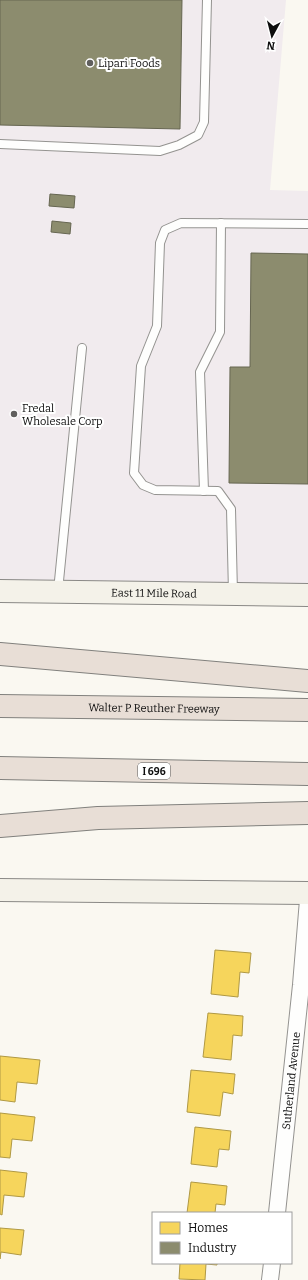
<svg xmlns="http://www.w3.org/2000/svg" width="308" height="1280" font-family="Bitter,serif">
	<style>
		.industrial { fill: #f1ebee }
		.homes { fill: #f6d55c; stroke: #b09944 }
		.industry { fill: #8c8c6e; stroke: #666651 }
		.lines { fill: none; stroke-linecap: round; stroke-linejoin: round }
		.service-casing { stroke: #949390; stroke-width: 10 }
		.minor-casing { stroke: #949390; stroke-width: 18 }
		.secondary-casing { stroke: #8a8986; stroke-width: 24 }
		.motorway-casing { stroke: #81807d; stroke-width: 24 }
		.service { stroke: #fefefd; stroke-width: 8 }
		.minor { stroke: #fefefd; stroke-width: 16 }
		.secondary { stroke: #f4f2e9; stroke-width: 22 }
		.motorway { stroke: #e8ded6; stroke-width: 22 }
		.poi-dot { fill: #605f5d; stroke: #fff; stroke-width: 1.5 }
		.labels { text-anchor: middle; stroke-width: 4; stroke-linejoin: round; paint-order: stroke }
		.shield { fill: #fff; stroke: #565656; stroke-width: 1 }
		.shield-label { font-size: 10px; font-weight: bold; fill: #0d0d0d }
		.poi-label { font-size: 11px; fill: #0d0d0d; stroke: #fff; text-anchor: start }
		.street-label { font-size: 11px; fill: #0d0d0d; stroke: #fff }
	</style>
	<rect width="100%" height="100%" fill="#faf8f1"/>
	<path class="industrial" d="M0,0H286L270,190L308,191V586L0,581Z"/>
	<g class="homes">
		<path d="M215,950L251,953L249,973L240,972L238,997L211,994Z"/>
		<path d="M208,1013L243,1016L242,1036L233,1035L231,1060L203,1057Z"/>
		<path d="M0,1056L40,1060L37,1084L17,1082L15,1102L0,1100Z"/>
		<path d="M191,1070L235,1074L233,1094L223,1092L220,1116L187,1112Z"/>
		<path d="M0,1113L35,1117L32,1141L12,1139L10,1158L0,1157Z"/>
		<path d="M195,1127L231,1131L229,1150L219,1149L217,1167L191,1164Z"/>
		<path d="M0,1170L27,1173L24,1197L4,1195L2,1215L0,1214Z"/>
		<path d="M191,1182L227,1186L225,1205L216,1204L215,1213H187Z"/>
		<path d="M0,1228L24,1230L21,1255L1,1252L0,1259Z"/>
		<path d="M180,1263H217V1265L206,1264L205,1280L179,1279Z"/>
	</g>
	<g class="industry">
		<path d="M0,0H182L180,129L0,125Z"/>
		<path d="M50,194L75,196L74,208L49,206Z"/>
		<path d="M52,221L71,223L70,234L51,232Z"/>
		<path d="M251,253L308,254V484L229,483L230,367H250Z"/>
	</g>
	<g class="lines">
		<defs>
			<g id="service">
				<path d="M0,144L160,151L179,145L198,135L204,122L207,0"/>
				<path d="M204,491L200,372L220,332L221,223"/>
				<path d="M58,591L82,348"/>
				<path d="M233,593L231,509L218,491L155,490L143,485L134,473L141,366L157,326L160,243L165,230L181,223L308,224"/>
			</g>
			<g id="minor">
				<path id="s1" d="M277,1213L301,985L308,900"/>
				<path d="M270,1280L272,1263"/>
			</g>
			<g id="secondary">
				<path id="s2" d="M0,591L308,595"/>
				<path d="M0,890L308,893"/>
			</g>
			<g id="motorway">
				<path d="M0,654L308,681"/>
				<path id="s3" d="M0,706L308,710"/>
				<path d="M0,768L308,774"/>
				<path d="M0,826L98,818L308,813"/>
			</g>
		</defs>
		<use href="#service" class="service-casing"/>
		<use href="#minor" class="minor-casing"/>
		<use href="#secondary" class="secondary-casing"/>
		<use href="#motorway" class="motorway-casing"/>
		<use href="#service" class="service"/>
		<use href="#minor" class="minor"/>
		<use href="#secondary" class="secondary"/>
		<use href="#motorway" class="motorway"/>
	</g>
	<g class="poi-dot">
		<circle cx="90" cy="63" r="4"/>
		<circle cx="14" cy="414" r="4"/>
	</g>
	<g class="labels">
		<rect class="shield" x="138" y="763" width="32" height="16" rx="3"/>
		<g class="shield-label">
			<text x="154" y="775">I 696</text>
		</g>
		<g class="poi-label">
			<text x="98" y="67">Lipari Foods</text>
			<text x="22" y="412">Fredal<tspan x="22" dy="13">Wholesale Corp</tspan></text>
		</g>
		<g class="street-label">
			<text dy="4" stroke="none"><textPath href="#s2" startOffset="154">East 11 Mile Road</textPath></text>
			<text dy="4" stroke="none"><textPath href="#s3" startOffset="154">Walter P Reuther Freeway</textPath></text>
			<text dy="4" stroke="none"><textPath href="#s1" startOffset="133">Sutherland Avenue</textPath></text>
		</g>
	</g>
	<rect x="152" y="1212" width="140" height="52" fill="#ffffff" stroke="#9e9e9e"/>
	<rect x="160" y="1222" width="20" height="12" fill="#f6d55c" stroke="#9e9e9e"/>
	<text x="188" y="1232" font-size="12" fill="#0d0d0d">Homes</text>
	<rect x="160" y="1242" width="20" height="12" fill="#8c8c6e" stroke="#9e9e9e"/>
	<text x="188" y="1252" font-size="12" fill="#0d0d0d">Industry</text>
	<g transform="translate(272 36) rotate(187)" stroke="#ffffff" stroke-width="3" paint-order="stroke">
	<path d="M0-3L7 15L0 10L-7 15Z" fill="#0d0d0d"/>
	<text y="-6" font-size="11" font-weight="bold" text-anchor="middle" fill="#0d0d0d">N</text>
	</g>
</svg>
